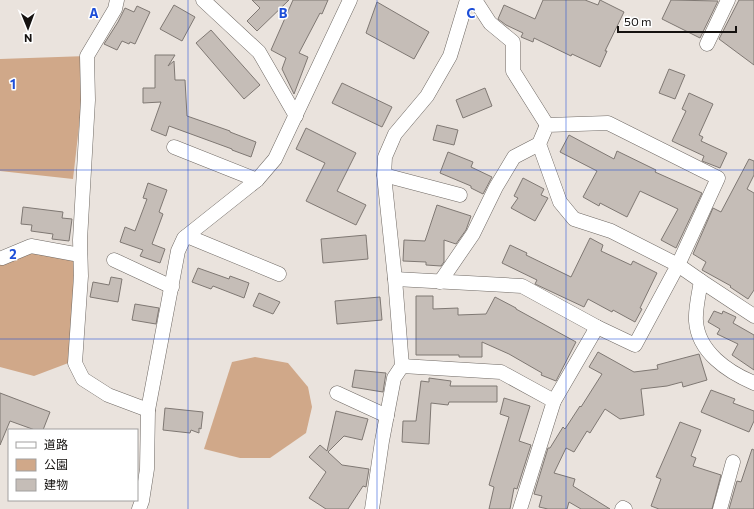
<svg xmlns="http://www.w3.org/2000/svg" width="754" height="509" font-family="Commissioner,'Noto Sans JP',sans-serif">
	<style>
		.green { fill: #d0a889 }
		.building { fill: #c5bdb7; stroke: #7f7873 }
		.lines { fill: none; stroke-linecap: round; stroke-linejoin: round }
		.street-casing { stroke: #6f6964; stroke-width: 15 }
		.street { stroke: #fff; stroke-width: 14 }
		.grid { fill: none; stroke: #1d4ed8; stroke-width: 1; stroke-opacity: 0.55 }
		.grid-label { font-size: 13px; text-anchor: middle; font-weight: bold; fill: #1d4ed8; stroke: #fff; stroke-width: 3; stroke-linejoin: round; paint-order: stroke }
	</style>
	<rect width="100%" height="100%" fill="#eae3dd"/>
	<g class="green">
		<path d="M87,56L73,179L0,171V59Z"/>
		<path d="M36,247L74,259L71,362L34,376L0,367V258Z"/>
		<path d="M255,357L288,363L308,387L312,407L306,433L270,458H240L204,449L232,362Z"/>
	</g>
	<g class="building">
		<path d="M252,0H289L257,31L247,21L260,8Z"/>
		<path d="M293,0H328L322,14L320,13L299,53L308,57L294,94L282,69L286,58L271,50Z"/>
		<path d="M543,0H585L598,5L600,0L624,12L605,51H607L600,67L572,54L571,56L534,38L533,42L521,37L523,33L506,25L498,19L504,5L535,19Z"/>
		<path d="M671,0L718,1L700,38L662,19Z"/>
		<path d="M739,0H754V65L719,39Z"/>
		<path d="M377,2L429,32L414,59L366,33Z"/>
		<path d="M174,5L195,17L182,41L160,29Z"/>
		<path d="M137,6L150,12L135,44L130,42L129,44L122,41L117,50L104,44L118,22L125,8L134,12Z"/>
		<path d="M211,30L260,85L244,99L196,43Z"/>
		<path d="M155,55H175L168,66L174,61L175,80H185L187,116L230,131V132L256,142L251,157L232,150V149L169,126L166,136L151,130L161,102L143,103V88H155Z"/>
		<path d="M669,69L685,75L675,99L659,93Z"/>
		<path d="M342,83L392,107L382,127L332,103Z"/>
		<path d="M485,88L492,106L463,118L456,100Z"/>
		<path d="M689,93L713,104L699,135L703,137L701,141L727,153L720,168L702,161L704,156L672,141L686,111L682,109Z"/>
		<path d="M437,125L458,130L454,145L433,140Z"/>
		<path d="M306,128L356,153L337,191L366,205L356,225L306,201L325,163L296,149Z"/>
		<path d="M569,135L614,159L617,151L656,170L655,172L702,193L676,248L661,240L678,209L640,191L627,217L600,203L599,206L583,197L597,171L560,152Z"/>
		<path d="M448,152L473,162L471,167L492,177L483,194L471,188V186L440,173Z"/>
		<path d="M749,159L754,161V175L747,189L754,193V290L748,299L730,287L731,286L702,270L706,262L693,254L713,208L721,212Z"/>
		<path d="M523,178L544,189L541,195L548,198L535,221L511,208L518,198L514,196Z"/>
		<path d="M148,183L167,190L159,212L163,214L152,244L165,249L160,263L140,256L143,250L120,242L125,227L135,231L147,199L143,198Z"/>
		<path d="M437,205L471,216L466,230L456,244L444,240V262L441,266L426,265V262L403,261L404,240L425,241Z"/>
		<path d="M23,207L63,212L62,218L72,219L69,241L52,239L53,234L31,231L32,225L21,224Z"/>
		<path d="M366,235L368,259L323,263L321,239Z"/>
		<path d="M590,238L603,245L601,251L631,265L633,261L657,273L640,308L642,309L635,322L613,310L612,312L588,299L584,307L535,284L537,280L502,263L510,245L527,253L526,255L571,277Z"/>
		<path d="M198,268L229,279L230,276L249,283L244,298L213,286L211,289L192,282Z"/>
		<path d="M111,277L122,279L118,302L90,297L93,282L109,285Z"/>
		<path d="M259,293L280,302L273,314L253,306Z"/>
		<path d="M416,296H433V309L458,308V315L486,314L495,297L516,308V309L576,342L556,381L541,375L542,373L509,354L482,342V357H459V355H416Z"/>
		<path d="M380,297L382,320L337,324L335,301Z"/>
		<path d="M135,304L159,308L156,324L132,320Z"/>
		<path d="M714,311L722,314L723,311L736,317L733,323L754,335V370L732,355L738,344L717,334L720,329L708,322Z"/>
		<path d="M598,352L634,372L658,369L657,365L699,354L707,380L683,387L682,382L667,386L641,389L644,415L620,419L605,409L590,433L587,431L574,452L566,448L554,473L575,479L573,486L610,509H581L569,502L567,509H548L539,507L542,496L534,494L548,448H550L563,427L565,429L580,406L581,407L602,374L589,367Z"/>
		<path d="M355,370L386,373L383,392L352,387Z"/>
		<path d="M429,378L451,381L450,386H497V402H449L448,405L431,403L429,444L402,442L403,421H416L421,381L429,382Z"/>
		<path d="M711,390L735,399L733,403L754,411V421L749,432L701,412Z"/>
		<path d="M0,393L50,412L43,430H35L10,421L0,445Z"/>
		<path d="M504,398L530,406L519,441L531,445L517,489L514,488L510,509H489L494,487L489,485L509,417L500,414Z"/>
		<path d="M165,408L203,412L201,429L199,428V433L191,430L190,433L163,430Z"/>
		<path d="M336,411L368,419L362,440L344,436L328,452L342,465L369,469L366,487L363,486L348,509H326L309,498L326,472L309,457L320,445L327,451Z"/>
		<path d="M680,422L701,430L691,456L696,458L693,466L721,475L712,509H659L651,506L661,479L656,477Z"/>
		<path d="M752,449L754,450V509H729L737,481L741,482Z"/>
	</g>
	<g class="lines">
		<defs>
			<g id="street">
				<path d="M117,0L115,9L87,56L88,100L80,240L81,276L75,363L83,379L108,395L148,410"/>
				<path d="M203,0L259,52L296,116"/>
				<path d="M475,0L490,23L513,42V71L547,125"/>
				<path d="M707,44L728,0"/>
				<path d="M174,147L257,180"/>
				<path d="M384,175L460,195"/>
				<path d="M187,236L279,274"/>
				<path d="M2,258L31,246L80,255"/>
				<path d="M114,260L172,287"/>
				<path d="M395,279L522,286L597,327L635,345L678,265L718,178L608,123L547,125L539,144L560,202L574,219L611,231L678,265L701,281L754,316"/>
				<path d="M701,281C699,293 695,310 696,321C698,352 728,372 754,383"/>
				<path d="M440,282L473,234L496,187L514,157L539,144"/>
				<path d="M402,366L501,372L554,401"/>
				<path d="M337,393L387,416"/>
				<path d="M139,509L142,501L147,469L148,410L178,251L184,238L257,180L275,159L350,0"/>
				<path d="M372,509L382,441L394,378L402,366L395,279L384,175L385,157L395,134L427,96L450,56L467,0"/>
				<path d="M520,509L554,401L597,327"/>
				<path d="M622,509L623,508L625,509"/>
				<path d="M720,509L733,462"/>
			</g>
		</defs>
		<use href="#street" class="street-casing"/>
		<use href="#street" class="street"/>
	</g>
	<path class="grid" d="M188,0V509M377,0V509M566,0V509M0,170H754M0,339H754"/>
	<g class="grid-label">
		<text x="94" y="18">A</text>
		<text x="283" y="18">B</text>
		<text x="471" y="18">C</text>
		<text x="13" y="89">1</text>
		<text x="13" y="259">2</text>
	</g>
	<rect x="8" y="429" width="130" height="72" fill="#ffffff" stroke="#a1a09f"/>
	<rect x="16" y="442" width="20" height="6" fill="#ffffff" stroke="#a1a09f"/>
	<text x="44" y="449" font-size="12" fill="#151210">道路</text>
	<rect x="16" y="459" width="20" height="12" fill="#d0a889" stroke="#a1a09f"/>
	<text x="44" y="469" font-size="12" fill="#151210">公園</text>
	<rect x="16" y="479" width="20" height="12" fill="#c5bdb7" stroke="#a1a09f"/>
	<text x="44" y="489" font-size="12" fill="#151210">建物</text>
	<g transform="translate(28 28) rotate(179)" stroke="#ffffff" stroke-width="3" paint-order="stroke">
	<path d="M0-3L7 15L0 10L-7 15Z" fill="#151210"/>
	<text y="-6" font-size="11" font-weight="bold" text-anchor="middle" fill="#151210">N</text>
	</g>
	<path d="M618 26v6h118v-6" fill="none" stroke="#151210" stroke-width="2"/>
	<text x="624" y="26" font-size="12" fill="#151210" stroke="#ffffff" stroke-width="3" paint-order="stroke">50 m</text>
</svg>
